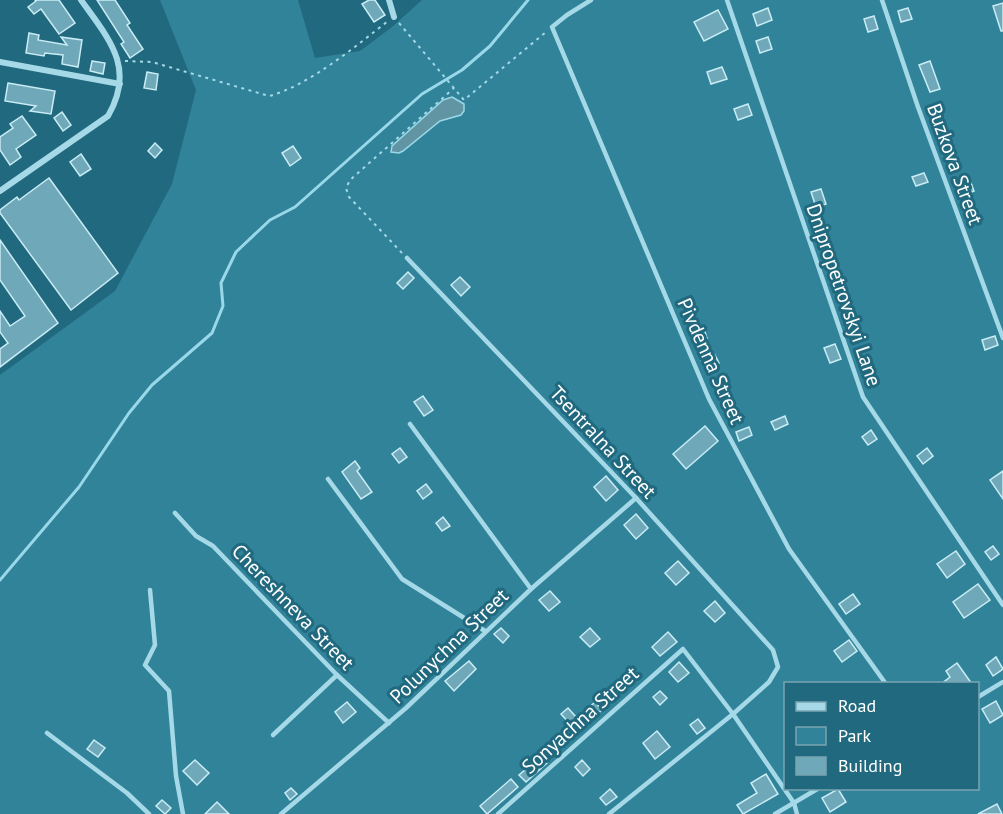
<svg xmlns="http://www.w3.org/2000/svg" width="1003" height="814" font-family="'PT Sans',sans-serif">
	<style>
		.green { fill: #31839a; fill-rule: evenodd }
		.water { fill: #6295a3; stroke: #99d8e8; stroke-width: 1.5 }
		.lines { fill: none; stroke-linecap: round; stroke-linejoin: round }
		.stream { stroke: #99d8e8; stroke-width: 3 }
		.building { fill: #6fa9b9; stroke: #c9ecf5; stroke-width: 1.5 }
		.path { stroke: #a5d9e7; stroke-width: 2; stroke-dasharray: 3 4.5; stroke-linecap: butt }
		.lane { stroke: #a5d9e7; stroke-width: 4.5 }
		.street { stroke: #a5d9e7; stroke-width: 6 }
		.labels { text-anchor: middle; stroke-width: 6; stroke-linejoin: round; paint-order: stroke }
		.street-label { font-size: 20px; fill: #fff; stroke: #21697e }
	</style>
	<rect width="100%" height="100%" fill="#21697e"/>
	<path class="green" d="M160,0H298L315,58L360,51L392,27L422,0H1003V814H0V375L115,291L172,184L196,90ZM786,684H978V788H786Z"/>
	<path class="water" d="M452,97L464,104V111L461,115L440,121L403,151L399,153L391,152L392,146L443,100Z"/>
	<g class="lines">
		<path class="stream" d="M0,580L79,487L129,413L152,385L212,333L223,306L221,283L236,252L270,220L295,207L422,94L462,70L490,46L528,0"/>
	</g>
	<g class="building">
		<path d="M35,0H59L75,23L59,34L41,9L34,14L28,7L36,1Z"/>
		<path d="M97,0H115L130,23L127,25L143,49L130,58L121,44L124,42Z"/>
		<path d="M369,0H375L385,15L374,22L362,4Z"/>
		<path d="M1003,3V31H1001L993,6Z"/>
		<path d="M768,8L772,20L757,26L753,14Z"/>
		<path d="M908,8L912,19L901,22L898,11Z"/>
		<path d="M718,10L728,29L704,41L694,22Z"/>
		<path d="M874,16L878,29L868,32L864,19Z"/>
		<path d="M29,33L39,35L38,40L67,45L61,37L82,40L78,67L62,64L63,55L45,53L44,56L26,53Z"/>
		<path d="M768,37L772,49L760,53L756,41Z"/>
		<path d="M92,61L105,63L103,74L90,71Z"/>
		<path d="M930,61L940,89L930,92L919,65Z"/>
		<path d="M722,67L727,79L711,84L707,72Z"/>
		<path d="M147,72L158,74L156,90L144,88Z"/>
		<path d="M8,83L55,91L51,114L30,111L36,106L5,101Z"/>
		<path d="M748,104L752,115L738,120L734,109Z"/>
		<path d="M62,112L71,125L63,131L54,118Z"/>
		<path d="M22,116L36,135L16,149L21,157L10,165L0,150V137L13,128L10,124Z"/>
		<path d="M155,143L162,150L155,158L148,151Z"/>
		<path d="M293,146L301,158L290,166L282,153Z"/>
		<path d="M81,154L91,169L80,176L70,162Z"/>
		<path d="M924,173L928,182L916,186L912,177Z"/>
		<path d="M49,178L118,273L71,310L0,213V210L17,197L19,200Z"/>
		<path d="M970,180L974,191L961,196L957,185Z"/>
		<path d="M821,189L826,204L816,207L811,192Z"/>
		<path d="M0,240L58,323L0,367V349L8,343L0,332V311L10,326L25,316L0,280Z"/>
		<path d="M408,272L414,278L403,289L397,283Z"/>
		<path d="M460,277L470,287L461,296L451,285Z"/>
		<path d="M703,326L707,338L697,342L692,331Z"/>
		<path d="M995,336L998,345L985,350L982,340Z"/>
		<path d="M835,344L841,359L830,363L824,348Z"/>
		<path d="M715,355L719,363L705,368L701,360Z"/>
		<path d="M423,396L433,410L424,416L414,402Z"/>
		<path d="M785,416L788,424L775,430L771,422Z"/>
		<path d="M705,426L718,441L686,469L673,454Z"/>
		<path d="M749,427L752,435L739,441L736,432Z"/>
		<path d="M871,430L877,439L868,445L862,437Z"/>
		<path d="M400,448L407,457L399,463L392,454Z"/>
		<path d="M927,448L933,456L923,464L917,456Z"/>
		<path d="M355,461L360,468L357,471L372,492L361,499L342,472Z"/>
		<path d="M1003,471V499L990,480Z"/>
		<path d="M606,476L618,490L606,501L594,487Z"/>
		<path d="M426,484L432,492L423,499L417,491Z"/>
		<path d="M636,514L648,528L636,539L624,525Z"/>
		<path d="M443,517L450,526L442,531L436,523Z"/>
		<path d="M993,546L999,554L991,560L985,552Z"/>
		<path d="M956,551L965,564L947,578L937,564Z"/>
		<path d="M678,561L689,573L676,585L665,573Z"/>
		<path d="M978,584L990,600L964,618L953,602Z"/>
		<path d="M550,591L560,602L549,611L539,600Z"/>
		<path d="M853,594L860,604L846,614L839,604Z"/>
		<path d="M715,601L725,613L715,622L704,611Z"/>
		<path d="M501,628L509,636L503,643L494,634Z"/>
		<path d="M590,628L600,639L590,647L580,637Z"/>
		<path d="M668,632L677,642L660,656L652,647Z"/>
		<path d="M849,640L857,651L842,662L834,651Z"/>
		<path d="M996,657L1003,669L993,676L986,665Z"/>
		<path d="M469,661L476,669L454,691L445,681Z"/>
		<path d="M679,662L689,673L678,682L669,672Z"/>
		<path d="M425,663L433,671L424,680L416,672Z"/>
		<path d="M957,663L972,684H941L950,677L946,671Z"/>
		<path d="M660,691L667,698L660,705L653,697Z"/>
		<path d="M996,701L1003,715L990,723L982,709Z"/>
		<path d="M347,702L356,712L343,723L335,712Z"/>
		<path d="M595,702L602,710L588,722L581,715Z"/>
		<path d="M568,708L577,718L570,724L561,714Z"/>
		<path d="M698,719L705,728L697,734L690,725Z"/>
		<path d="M657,731L670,747L655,759L643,743Z"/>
		<path d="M94,740L105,748L98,757L87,749Z"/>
		<path d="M541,756L547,763L526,782L519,775Z"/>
		<path d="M195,760L209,773L197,785L183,771Z"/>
		<path d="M582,760L590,769L583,776L575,767Z"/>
		<path d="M766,774L778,794L743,814L737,805L757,793L751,783Z"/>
		<path d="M511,779L518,787L487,814L480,806Z"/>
		<path d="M291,788L297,794L290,800L285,793Z"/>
		<path d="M610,789L617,797L606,805L600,798Z"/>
		<path d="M838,789L846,802L830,812L822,798Z"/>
		<path d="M162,800L171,808L165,814L156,806Z"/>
		<path d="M217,802L229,814H205Z"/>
		<path d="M997,804L1002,814H978Z"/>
	</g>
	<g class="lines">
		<g class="path">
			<path d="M399,23L464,100L546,32"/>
			<path d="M125,61L152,62L269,96C308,86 356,46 388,21"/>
			<path d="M402,253L349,197L346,188L350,180L454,88"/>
		</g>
		<g class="lane">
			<path d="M591,0L567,15L552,27L709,399L789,549L886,684"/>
			<path d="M727,0L863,397L1003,605"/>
			<path d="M882,0L918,107L1003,338"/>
			<path d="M407,258L636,498L773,650L778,667L769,682L733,714L609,814"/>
			<path d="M410,424L531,589"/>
			<path d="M328,479L402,579L485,631"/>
			<path d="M175,513L196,536L213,546L337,675L389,723"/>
			<path d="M150,590L155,645L145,665L169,691L176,776L183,814"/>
			<path d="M978,697L1003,682"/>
			<path d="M47,733L127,793L149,814"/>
			<path d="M273,735L337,675"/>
			<path d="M281,814L406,708L531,589L636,498"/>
			<path d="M498,814L683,649L733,714L794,803L797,814"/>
			<path d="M775,814L819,788"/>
		</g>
		<g class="street">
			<path d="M389,0L394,17"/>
			<path d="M0,62L120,84"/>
			<path d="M0,191L108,116C136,68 109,39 81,0"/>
		</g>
	</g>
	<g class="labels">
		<g class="street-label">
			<text transform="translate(955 164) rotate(70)" y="7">Buzkova Street</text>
			<text transform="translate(844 295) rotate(71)" y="7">Dnipropetrovskyi Lane</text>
			<text transform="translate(711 361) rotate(66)" y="7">Pivdenna Street</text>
			<text transform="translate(603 442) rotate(47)" y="7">Tsentralna Street</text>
			<text transform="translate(293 607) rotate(46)" y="7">Chereshneva Street</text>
			<text transform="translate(449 646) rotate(-44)" y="7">Polunychna Street</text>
			<text transform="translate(580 720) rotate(-42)" y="7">Sonyachna Street</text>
		</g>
	</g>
	<rect x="784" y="682" width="195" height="108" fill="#21697e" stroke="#7aa5b2" stroke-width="1.5"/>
	<rect x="796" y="702" width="30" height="9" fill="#a5d9e7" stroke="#7aa5b2" stroke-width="1.5"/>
	<text x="838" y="712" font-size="18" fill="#ffffff">Road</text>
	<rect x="796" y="727" width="30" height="18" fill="#31839a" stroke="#7aa5b2" stroke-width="1.5"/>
	<text x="838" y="742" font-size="18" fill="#ffffff">Park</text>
	<rect x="796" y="757" width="30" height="18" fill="#6fa9b9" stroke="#7aa5b2" stroke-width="1.5"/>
	<text x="838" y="772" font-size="18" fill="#ffffff">Building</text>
</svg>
